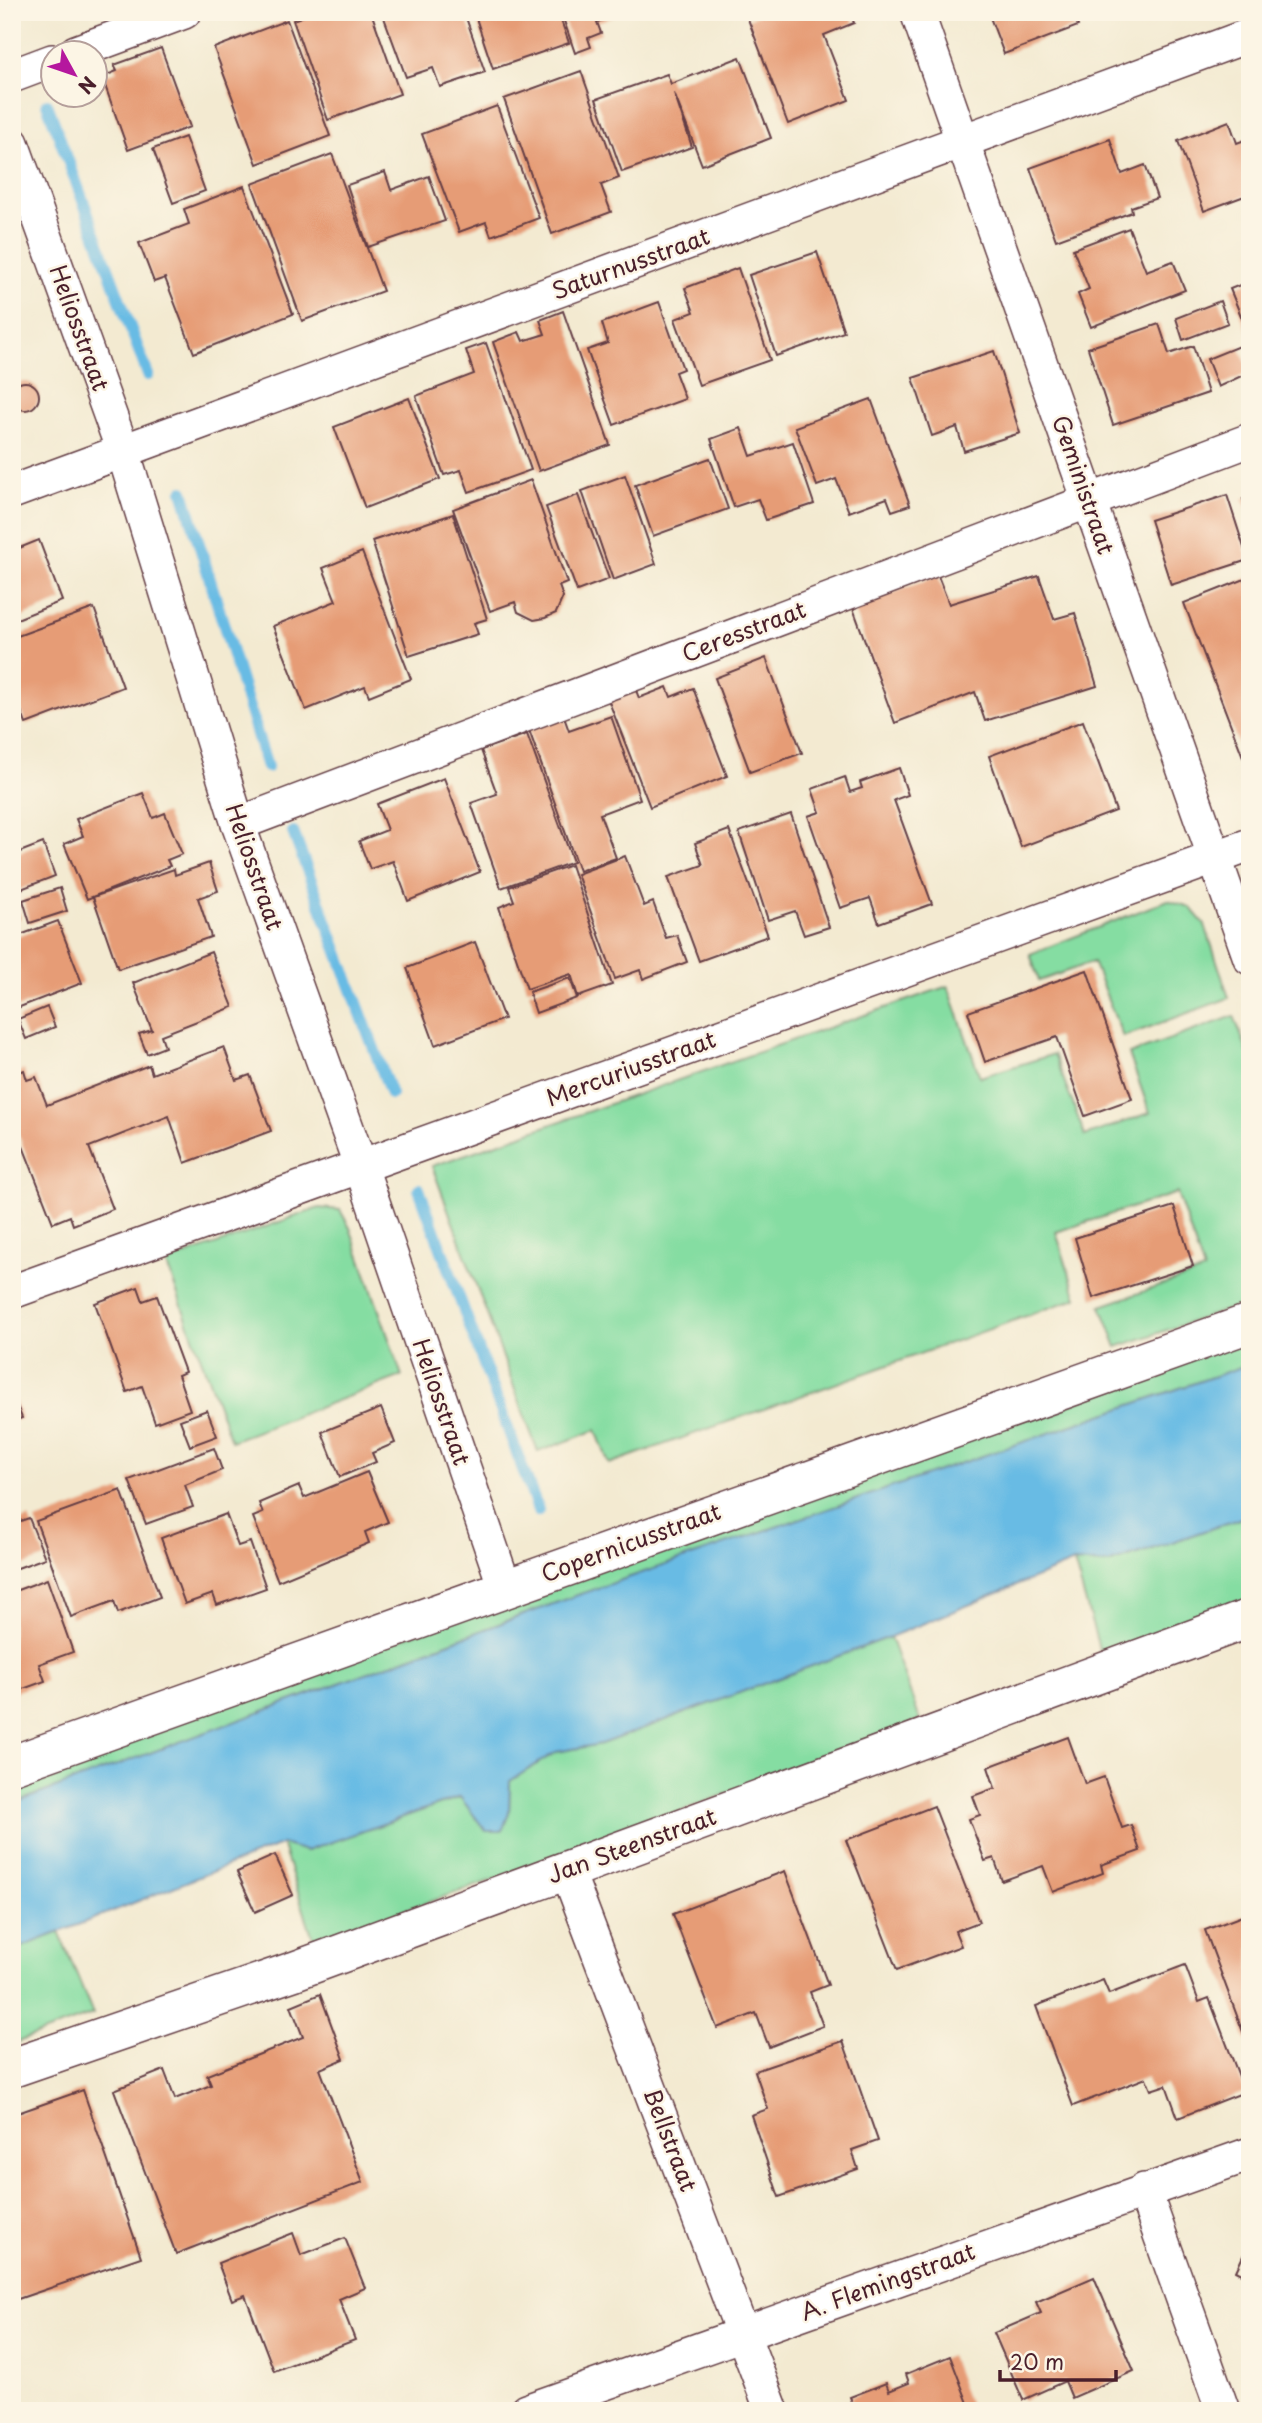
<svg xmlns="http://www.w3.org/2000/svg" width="1262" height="2423" font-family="'Playpen Sans',sans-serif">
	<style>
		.green { fill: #85dda2; stroke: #687e66; stroke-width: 2 }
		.water { fill: #68bbe4; stroke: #596d88; stroke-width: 2 }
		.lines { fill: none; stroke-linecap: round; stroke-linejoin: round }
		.stream { stroke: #68bbe4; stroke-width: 12 }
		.building { fill: #e69c76 }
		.street-casing { stroke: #633d44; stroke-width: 36 }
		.secondary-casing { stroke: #633d44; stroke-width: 41 }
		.street { stroke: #fff; stroke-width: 33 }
		.secondary { stroke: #fff; stroke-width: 38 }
		.labels { text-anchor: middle; stroke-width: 5; stroke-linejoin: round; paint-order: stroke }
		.street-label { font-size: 23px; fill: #4a1f2b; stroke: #fcf5e5 }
	</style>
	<rect width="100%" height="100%" fill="#fcf5e5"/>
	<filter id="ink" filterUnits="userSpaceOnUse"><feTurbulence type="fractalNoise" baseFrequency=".0143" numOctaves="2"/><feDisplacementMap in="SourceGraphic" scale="14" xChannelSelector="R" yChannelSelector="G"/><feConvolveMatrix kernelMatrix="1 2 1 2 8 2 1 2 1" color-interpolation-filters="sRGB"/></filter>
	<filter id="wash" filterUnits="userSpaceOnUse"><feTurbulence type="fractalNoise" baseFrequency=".00686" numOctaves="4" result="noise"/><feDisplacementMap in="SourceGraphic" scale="28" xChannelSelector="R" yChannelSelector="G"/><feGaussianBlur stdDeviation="1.57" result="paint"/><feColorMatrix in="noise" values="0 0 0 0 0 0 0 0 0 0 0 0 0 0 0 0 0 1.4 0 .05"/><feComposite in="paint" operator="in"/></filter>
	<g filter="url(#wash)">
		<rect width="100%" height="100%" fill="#f3ead1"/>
		<g class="green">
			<path d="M1168,900L1190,907L1205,925L1229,998L1123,1037L1093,962L1039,981L1030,954Z"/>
			<path d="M948,986L980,1077L1054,1054L1085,1136L1150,1113L1129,1054L1234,1016L1250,1059V1302L1117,1347L1101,1306L1204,1271L1177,1193L1056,1232L1077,1298L609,1464L596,1430L538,1452L432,1166Z"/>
			<path d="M319,1208L340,1210L350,1228L402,1376L231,1441L166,1262Z"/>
			<path d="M1250,1338V1364L572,1597L12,1804V1776Z"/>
			<path d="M1250,1515V1602L1101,1655L1074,1562L1108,1564Z"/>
			<path d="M890,1637L920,1720L569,1854L314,1941L282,1844L307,1851L460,1797L486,1830L509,1813L510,1781L556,1752L601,1744Z"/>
			<path d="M59,1932L93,2014L12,2044V1951Z"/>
		</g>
		<path class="water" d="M1250,1364V1515L1108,1564L1074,1562L890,1637L601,1744L556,1752L510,1781L509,1813L502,1831H486L460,1797L306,1851L282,1844L12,1951V1804L572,1597Z"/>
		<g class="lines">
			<g class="stream">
				<path d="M47,104L148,375"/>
				<path d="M183,491L267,767"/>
				<path d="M293,832L391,1094"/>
				<path d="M419,1189L538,1510"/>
			</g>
		</g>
		<g id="blocks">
			<g class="building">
				<path d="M314,12H371L400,94L328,120L293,20Z"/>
				<path d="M382,12H464L485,72L440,87L433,68L406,77Z"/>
				<path d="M474,12H558L569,43L493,69Z"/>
				<path d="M561,12H624V13L597,22L601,33L588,38L591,47L575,53Z"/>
				<path d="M766,12H850L854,23L824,35L849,100L788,124L748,19Z"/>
				<path d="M988,12H1073L1078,26L1004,54Z"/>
				<path d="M287,20L330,136L257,164L214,48Z"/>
				<path d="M161,48L190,127L128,150L102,77L117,71L114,65Z"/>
				<path d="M740,57L771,138L702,165L674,93L692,147L622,172L596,99L667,74L671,84Z"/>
				<path d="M581,71L619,178L601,185L611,212L552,234L504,99Z"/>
				<path d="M497,106L539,218L491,236L486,222L459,232L422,134Z"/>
				<path d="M1229,121L1237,143L1250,138V194L1204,211L1178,141Z"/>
				<path d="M185,137L205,191L173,203L153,149Z"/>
				<path d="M1110,139L1122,174L1145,165L1157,198L1131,207L1132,212L1056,240L1030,168Z"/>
				<path d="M332,154L383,291L302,321L252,184Z"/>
				<path d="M385,172L391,190L429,176L445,221L368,247L347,185Z"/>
				<path d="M244,186L293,314L194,353L165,278L154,282L139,243L189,224L184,209Z"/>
				<path d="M1129,228L1146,271L1173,261L1185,290L1091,327L1078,294L1089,289L1073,249Z"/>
				<path d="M817,252L844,332L776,356L749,275Z"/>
				<path d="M738,268L770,360L699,385L675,319L694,312L685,288Z"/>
				<path d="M1250,281V338L1230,289Z"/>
				<path d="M1220,301L1228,323L1183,340L1176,318Z"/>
				<path d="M659,302L683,369L675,372L685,399L614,425L587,350L608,343L602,323Z"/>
				<path d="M563,311L610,445L539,471L493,342L519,332L523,341L545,334L540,320Z"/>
				<path d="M1159,324L1169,354L1193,346L1208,393L1113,425L1088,348Z"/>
				<path d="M486,343L531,470L469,492L461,470L444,475L416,396L474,374L466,350Z"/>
				<path d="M1239,346L1250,372L1218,387L1207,359Z"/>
				<path d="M994,351L1020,433L964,451L957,427L932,436L913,378Z"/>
				<circle cx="25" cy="396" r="14"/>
				<path d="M409,398L440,479L365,508L334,427Z"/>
				<path d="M871,399L910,505L892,511L887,498L849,512L836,479L817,486L795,427Z"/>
				<path d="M741,428L751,456L793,442L814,504L766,520L758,499L734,507L711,439Z"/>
				<path d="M710,458L728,509L653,536L635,485Z"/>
				<path d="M625,475L656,564L613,580L582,491Z"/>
				<path d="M531,480L567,583L559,586L563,597L556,613L545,618L534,620L518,612L515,602L490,611L453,509Z"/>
				<path d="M578,495L609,579L577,591L546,507Z"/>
				<path d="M1227,495L1248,560L1171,585L1150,520Z"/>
				<path d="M1250,496V516L1243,499Z"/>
				<path d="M453,514L487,619L474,623L478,634L409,656L372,541Z"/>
				<path d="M39,540L62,601L12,621V551Z"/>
				<path d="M362,552L411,679L369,696L365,686L306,710L273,626L336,601L323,568Z"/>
				<path d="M938,576L949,604L1039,576L1054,619L1075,613L1097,686L985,721L975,692L895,723L853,608Z"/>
				<path d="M1250,577V775L1184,603Z"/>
				<path d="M94,608L123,687L26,724L16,697L12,698V638Z"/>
				<path d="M766,658L802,753L750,772L715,678Z"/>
				<path d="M633,683L639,698L667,687L671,697L693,688L727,776L650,807L606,694Z"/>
				<path d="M611,716L640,799L600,814L616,858L579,871L529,730L564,717L569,731Z"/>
				<path d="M1083,721L1116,811L1021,847L989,756Z"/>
				<path d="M527,734L573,862L501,888L471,803L497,794L481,750Z"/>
				<path d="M899,768L908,795L894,800L932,904L879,923L870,898L840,908L808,816L820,812L812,789L845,777L850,792L862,788L860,782Z"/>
				<path d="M444,778L480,872L408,901L393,861L370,869L359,841L387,830L377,804Z"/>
				<path d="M143,793L153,818L165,813L182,854L167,860L170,866L87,899L64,844L83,836L76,819Z"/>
				<path d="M791,814L829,927L804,935L795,911L768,920L739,832Z"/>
				<path d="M729,830L768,936L699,961L668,877L703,865L695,843Z"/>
				<path d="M43,843L55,876L16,891L12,880V855Z"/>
				<path d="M625,856L644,906L653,902L666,938L677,935L687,962L643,979L640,970L615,979L577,874Z"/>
				<path d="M209,863L218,891L198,898L211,937L118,969L93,897L174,869L175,875Z"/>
				<path d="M571,865L612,985L578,997L571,974L527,989L499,907L514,901L509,887Z"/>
				<path d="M60,888L67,911L30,923L23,900Z"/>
				<path d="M12,896L21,918L12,922Z"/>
				<path d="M58,921L82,983L12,1010V938Z"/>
				<path d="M475,942L504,1019L435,1045L407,968Z"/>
				<path d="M211,952L233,1007L161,1035L165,1047L147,1054L139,1034L152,1030L133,983Z"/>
				<path d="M1087,970L1132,1099L1085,1116L1057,1037L985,1062L968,1012Z"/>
				<path d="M570,978L577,998L536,1013L529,992Z"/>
				<path d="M47,1007L55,1027L26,1039L18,1019Z"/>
				<path d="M224,1047L236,1080L250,1075L271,1131L185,1163L169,1116L89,1147L113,1209L73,1225L70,1216L53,1223L12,1118V1075L24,1070L27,1080L36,1077L47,1105L149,1065L152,1074Z"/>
				<path d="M1174,1206L1193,1266L1093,1298L1075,1238Z"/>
				<path d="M138,1287L143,1301L157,1296L185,1372L178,1375L190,1410L155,1423L142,1386L127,1392L95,1303Z"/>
				<path d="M12,1394L22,1418L12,1422Z"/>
				<path d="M381,1408L395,1443L372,1453L376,1462L340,1477L322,1432Z"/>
				<path d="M207,1410L217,1436L190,1446L180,1420Z"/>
				<path d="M214,1448L222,1470L185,1485L193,1507L146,1524L129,1480Z"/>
				<path d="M367,1472L388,1522L365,1532L369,1543L278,1581L253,1517L263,1513L259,1503L299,1486L304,1498Z"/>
				<path d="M121,1490L160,1597L118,1613L114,1601L71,1617L36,1521Z"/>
				<path d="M226,1514L238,1546L250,1542L266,1588L217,1605L213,1594L185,1604L161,1538Z"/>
				<path d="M29,1518L45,1558L12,1570V1524Z"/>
				<path d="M47,1579L73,1652L39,1664L45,1681L12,1693V1592Z"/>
				<path d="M1068,1737L1085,1784L1104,1777L1122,1828L1131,1825L1140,1851L1101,1865L1103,1873L1053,1892L1043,1866L1002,1881L994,1858L985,1861L969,1819L980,1815L973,1796L995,1788L988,1767Z"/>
				<path d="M934,1806L979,1922L955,1931L961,1946L897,1970L846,1840Z"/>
				<path d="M275,1855L293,1895L255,1912L237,1872Z"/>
				<path d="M785,1871L828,1985L810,1992L823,2026L769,2047L756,2013L717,2028L673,1914Z"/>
				<path d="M1250,1913V2048H1249L1205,1930Z"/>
				<path d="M1185,1965L1199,2002L1209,1998L1245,2092L1178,2118L1166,2085L1151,2090L1146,2078L1073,2106L1036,2006L1103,1980L1109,1994Z"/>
				<path d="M320,1994L344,2059L320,2069L363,2182L176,2254L114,2090L164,2070L175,2099L211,2085L207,2075L303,2037L291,2006Z"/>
				<path d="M843,2041L878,2141L852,2150L858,2169L779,2197L751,2115L768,2109L755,2071Z"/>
				<path d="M83,2090L141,2257L12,2301V2115Z"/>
				<path d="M293,2233L301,2255L345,2238L365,2288L339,2299L355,2340L274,2371L245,2295L232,2300L218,2263Z"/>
				<path d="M1250,2241V2278L1236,2271Z"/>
				<path d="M1094,2277L1134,2371L1072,2398L1065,2381L1023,2400L994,2333L1041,2313L1036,2302Z"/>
				<path d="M950,2356L971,2411H856L850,2397L886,2383L889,2391L909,2383L906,2374Z"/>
			</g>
		</g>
	</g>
	<g filter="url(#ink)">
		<use href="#blocks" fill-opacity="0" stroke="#633d44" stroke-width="2"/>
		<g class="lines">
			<defs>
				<g id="street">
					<path d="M917,12L1250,958"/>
					<path d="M76,52L184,12"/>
					<path d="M12,76L52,61"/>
					<path d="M12,143L123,451L238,824L361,1167L505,1588"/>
					<path d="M12,492L1250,35"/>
					<path d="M238,824L1250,440"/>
					<path d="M12,1292L1250,845"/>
					<path d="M567,1870L772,2411"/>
					<path d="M1144,2190L1223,2411"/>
					<path d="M526,2411L1250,2154"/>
				</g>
				<g id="secondary">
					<path d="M12,1765L1250,1323"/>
					<path d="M12,2068L294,1971L1250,1618"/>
				</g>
			</defs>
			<use href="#street" class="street-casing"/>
			<use href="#secondary" class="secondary-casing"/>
			<use href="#street" class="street"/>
			<use href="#secondary" class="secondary"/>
		</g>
	</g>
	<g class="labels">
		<g class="street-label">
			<text transform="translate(631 264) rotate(-20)" y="8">Saturnusstraat</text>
			<text transform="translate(79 328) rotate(70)" y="8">Heliosstraat</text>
			<text transform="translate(1083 485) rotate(71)" y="8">Geministraat</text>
			<text transform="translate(744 632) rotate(-21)" y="8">Ceresstraat</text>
			<text transform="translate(254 867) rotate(71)" y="8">Heliosstraat</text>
			<text transform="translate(631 1069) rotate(-20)" y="8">Mercuriusstraat</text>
			<text transform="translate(441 1402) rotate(71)" y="8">Heliosstraat</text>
			<text transform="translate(631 1543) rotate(-20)" y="8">Copernicusstraat</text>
			<text transform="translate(632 1846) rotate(-20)" y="8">Jan Steenstraat</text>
			<text transform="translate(670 2140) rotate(69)" y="8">Bellstraat</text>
			<text transform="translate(888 2282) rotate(-20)" y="8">A. Flemingstraat</text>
		</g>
	</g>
	<rect width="1262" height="2423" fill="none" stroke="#fcf5e5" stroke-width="42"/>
	<g transform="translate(74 74) rotate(130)"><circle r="33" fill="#fcf5e5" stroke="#b59f9b" stroke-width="2"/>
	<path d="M0-5L12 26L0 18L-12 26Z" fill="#b5179e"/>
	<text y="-10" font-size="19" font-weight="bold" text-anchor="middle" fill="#4a1f2b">N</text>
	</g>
	<path d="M1000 2370v10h116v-10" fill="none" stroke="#4a1f2b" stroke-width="3.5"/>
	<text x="1010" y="2370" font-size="21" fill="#4a1f2b" stroke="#fcf5e5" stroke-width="5" paint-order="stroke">20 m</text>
</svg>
